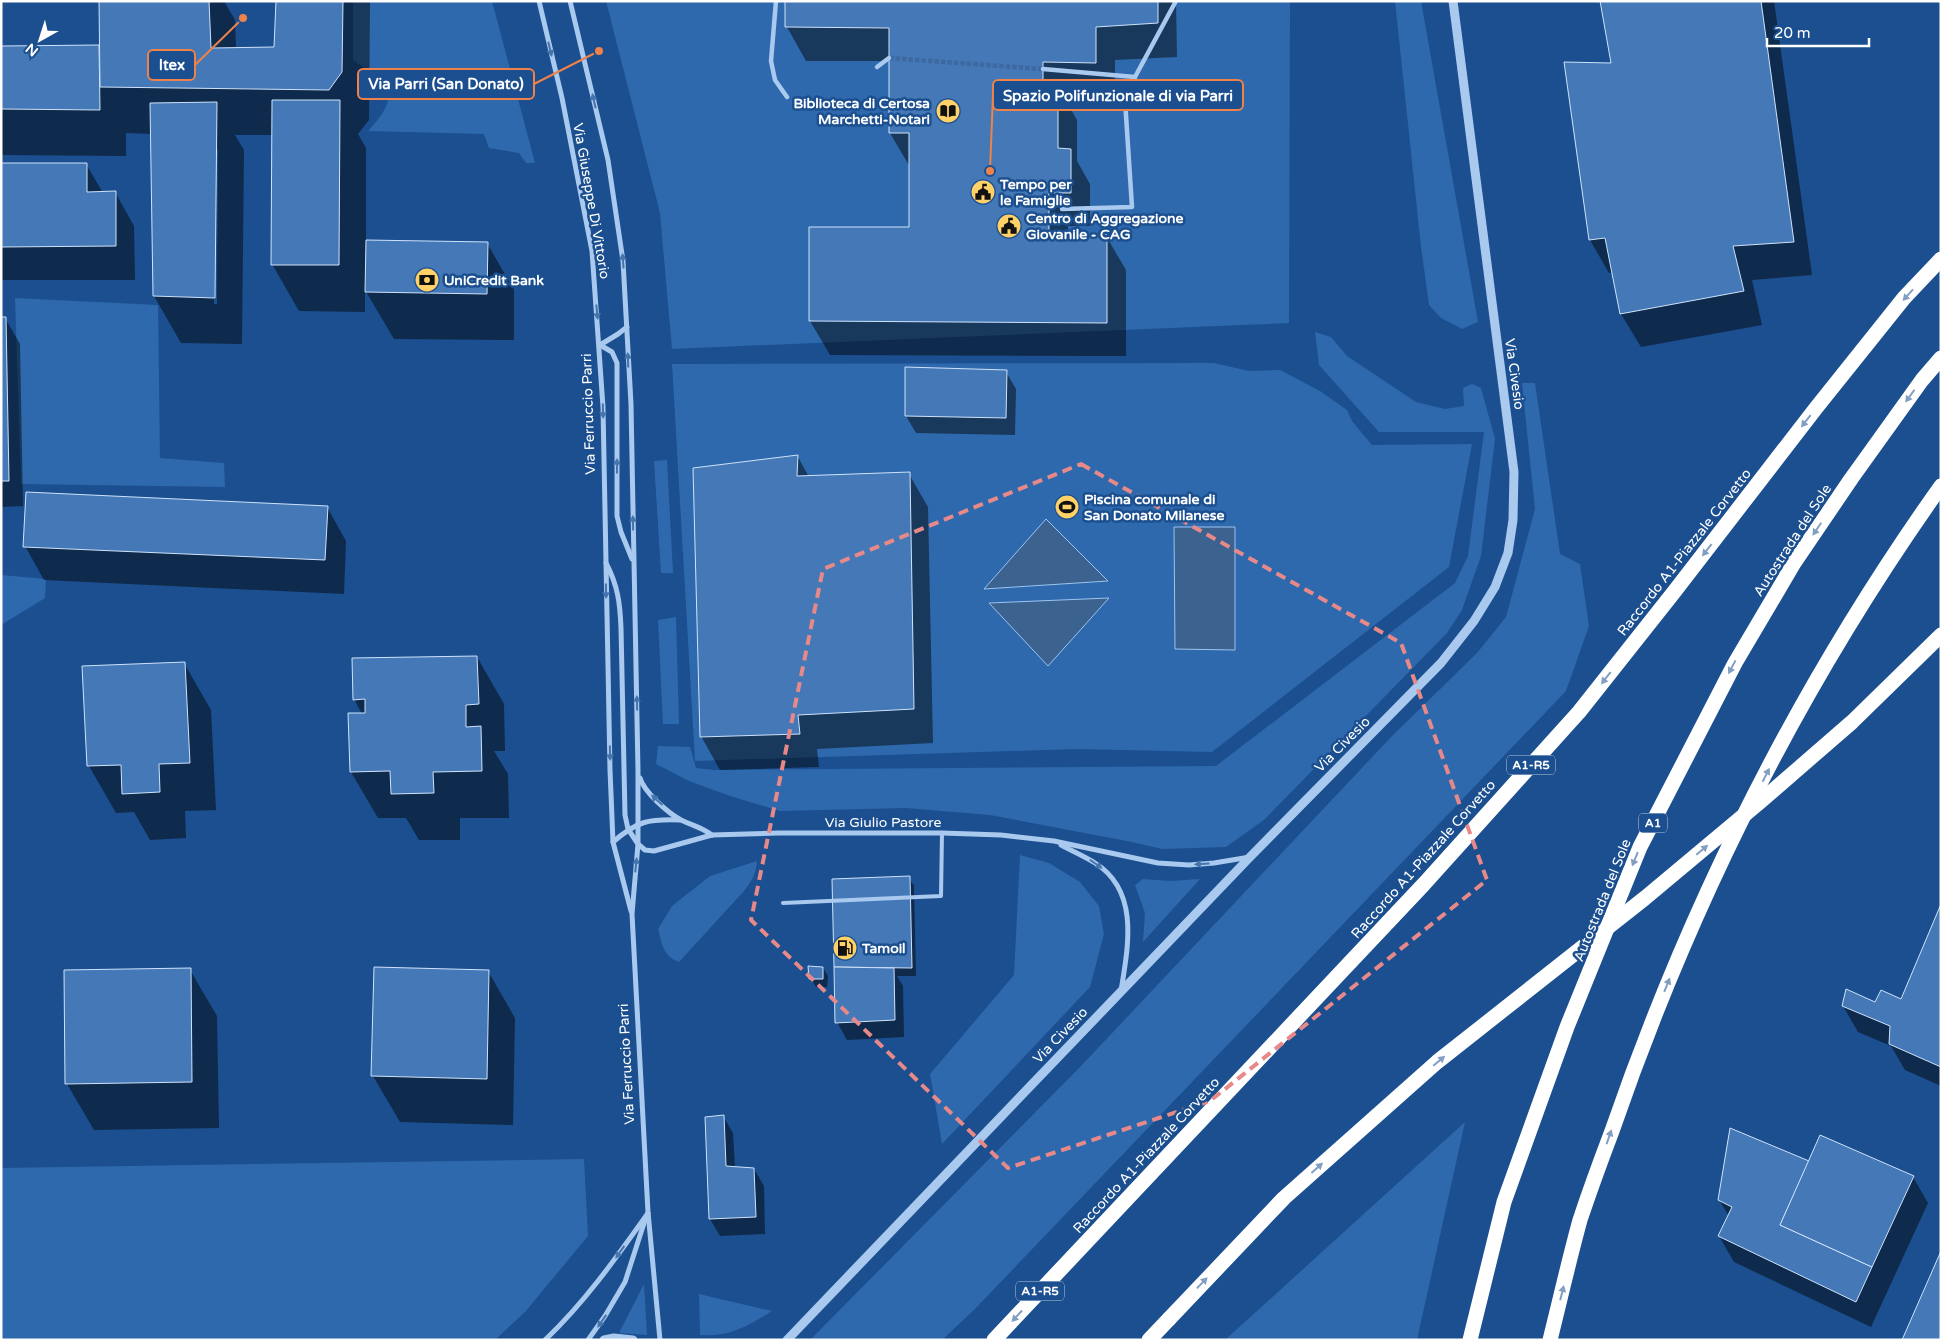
<svg xmlns="http://www.w3.org/2000/svg" width="1942" height="1341" font-family="'Varela Round',sans-serif">
	<style>
		.green { fill: #2e69ad }
		.water { fill: #3c6290; stroke: #9cc4f0 }
		.shadow { fill: #0007; fill-rule: evenodd }
		.building { fill: #4478b7; stroke: #cfe3fa }
		.lines { fill: none; stroke-linecap: round; stroke-linejoin: round }
		.pedestrian-tunnel { stroke: #3d69a0; stroke-width: 4.5; stroke-dasharray: 4.5 2; stroke-linecap: butt }
		.service { stroke: #a9c9ee; stroke-width: 4 }
		.pedestrian { stroke: #a9c9ee; stroke-width: 4.5 }
		.minor { stroke: #a9c9ee; stroke-width: 5 }
		.tertiary { stroke: #a9c9ee; stroke-width: 9 }
		.motorway { stroke: #fff; stroke-width: 15 }
		.motorway-bridge { stroke: #fff; stroke-width: 15 }
		.oneway { fill: #4674ac }
		.oneway2 { fill: #829ec1 }
		.marked { fill: none; stroke: #e88989; stroke-width: 4; stroke-dasharray: 10 6; stroke-linejoin: round }
		.labels { text-anchor: middle; stroke-width: 5; stroke-linejoin: round; paint-order: stroke }
		.shield { fill: #1b4f8f; stroke: #bbcadd; stroke-width: 1 }
		.shield-label { font-size: 12px; font-weight: bold; fill: #fff }
		.poi-label { font-size: 14px; font-weight: bold; fill: #fff; stroke: #1b4f8f; text-anchor: start }
		.street-label { font-size: 14px; fill: #fff; stroke: #1b4f8f }
		.leader { fill: none; stroke: #ee8249; stroke-width: 2 }
		.callout-dot { fill: #ee8249; stroke: #1b4f8f; stroke-width: 2 }
		.callout { fill: #1b4f8f; stroke: #ee8249; stroke-width: 2 }
		.callout-label { font-size: 15px; text-anchor: middle; font-weight: bold; fill: #fff }
	</style>
	<rect width="100%" height="100%" fill="#1b4f8f"/>
	<g class="green">
		<path d="M353,1H492L535,163H526L519,153L489,148L484,134L368,131C403,94 389,84 353,60Z"/>
		<path d="M606,1H1290L1289,323L672,349L660,213Z"/>
		<path d="M1395,1H1421L1478,322L1462,329L1441,318L1429,305L1421,247Z"/>
		<path d="M15,298L158,305L160,458L224,463L225,487L21,484Z"/>
		<path d="M1315,332L1331,337L1347,356L1416,402L1445,409L1464,406L1463,388L1472,384L1481,388L1495,439L1481,556L1462,610L1447,633L1264,820L1226,847L1162,849L1132,842L990,815L906,808L780,811L730,796L689,781L656,764L658,746L690,747L696,768L714,770L1216,766L1455,583L1468,556L1484,432H1379L1319,365Z"/>
		<path d="M1214,363L1249,371L1280,370L1320,391L1347,410L1352,421L1372,445L1472,444L1449,567L1212,752L1076,749L695,761L672,364Z"/>
		<path d="M1522,383H1535L1560,554L1580,564L1589,626L1566,691L974,1310L942,1340H810L1081,1066L1392,736L1477,653L1506,617L1535,509Z"/>
		<path d="M667,460L673,573H661L654,461Z"/>
		<path d="M1,575L46,579L45,598L1,625Z"/>
		<path d="M676,617L679,724H663L658,620Z"/>
		<path d="M1020,855L1049,863L1080,882L1099,906L1104,934L1090,987L942,1144L930,1074L1014,975Z"/>
		<path d="M757,861C756,874 752,881 744,891L679,962C663,956 662,944 658,929L672,906L710,876Z"/>
		<path d="M1143,879L1171,881L1200,879L1143,942L1145,913L1135,885Z"/>
		<path d="M1465,1122L1417,1340H1225Z"/>
		<path d="M584,1159L588,1236L525,1312L495,1340H1V1168Z"/>
		<path d="M644,1284L647,1335L619,1333Z"/>
		<path d="M699,1294L772,1311C748,1326 730,1337 700,1335Z"/>
	</g>
	<g class="water">
		<path d="M1046,519L1108,581L984,589Z"/>
		<path d="M1174,527H1235V650L1175,649Z"/>
		<path d="M1109,598L1048,666L989,603Z"/>
	</g>
	<g class="shadow">
		<path d="M100,1H224L235,20L236,49L275,48L277,1H370L369,120L358,134L366,148V241L487,243L514,290V340L394,339L365,290V312L299,311L272,264L273,135H235L244,150L242,344L181,343L154,296L152,134L126,133V156L1,155V47H100ZM216,149H218L217,304H214Z"/>
		<path d="M787,1H1176L1177,57L1115,60V96H1063L1077,120V161L1090,184V226H1068V236H1106L1126,270V356L830,355L810,321L910,228V167L890,133V61H806L787,27Z"/>
		<path d="M1601,1H1774L1812,275L1752,280L1762,325L1641,347L1621,314L1613,273H1609L1590,240L1612,64Z"/>
		<path d="M86,164L103,193L115,192L134,226L135,280H1V165Z"/>
		<path d="M1,318H5L20,344L23,506L1,507Z"/>
		<path d="M1006,372L1016,389L1015,435L916,433L906,416Z"/>
		<path d="M798,457L809,477L909,474L928,507L933,743L817,749L819,767L720,770L701,736Z"/>
		<path d="M327,507L346,541L344,594L44,580L25,546Z"/>
		<path d="M477,657L504,704L505,751H494L508,774L509,818H460V840H419L406,818H378L351,772L362,714L354,699Z"/>
		<path d="M184,663L211,710L216,810L185,811L186,838L150,840L134,812L116,813L89,766Z"/>
		<path d="M909,878L914,886L916,976H897L903,986L904,1037L847,1040L837,1022L833,880Z"/>
		<path d="M1941,907V1086L1905,1070L1891,1046L1858,1032L1843,1006L1902,1001Z"/>
		<path d="M810,967L823,968L828,976L827,987H816L811,979Z"/>
		<path d="M190,970L217,1016L219,1128L94,1130L67,1084Z"/>
		<path d="M488,971L515,1018L513,1125L400,1122L373,1076Z"/>
		<path d="M723,1116L733,1133L735,1168L754,1169L764,1186L765,1234L720,1236L710,1219L706,1118Z"/>
		<path d="M1809,1162L1913,1177L1928,1203L1871,1327L1734,1262L1719,1236L1729,1216L1719,1200Z"/>
	</g>
	<g class="building">
		<path d="M99,1H209L211,48L274,47L276,1H343L342,72L329,90L100,87Z"/>
		<path d="M785,1H1158V23L1096,27V63L1043,62V85H1058V148L1071,149V193H1049V235H1107V323L809,321V227H909V133H889V28L785,27Z"/>
		<path d="M1600,1H1761L1794,242L1733,246L1744,291L1620,314L1605,238L1589,240L1564,62L1611,63Z"/>
		<path d="M99,45L100,110L1,109V46Z"/>
		<path d="M272,100H340L339,265H271Z"/>
		<path d="M217,102L215,298L153,296L150,103Z"/>
		<path d="M1,163H87V192L116,191V246L1,247Z"/>
		<path d="M366,240L488,242L487,294L365,292Z"/>
		<path d="M1,317H6L9,481H1Z"/>
		<path d="M905,367L1007,370L1006,418L905,416Z"/>
		<path d="M798,455L797,476L910,472L914,709L798,715L800,734L700,737L693,468Z"/>
		<path d="M26,492L328,506L325,560L23,547Z"/>
		<path d="M477,656L479,704L466,705V727L481,726L482,771L433,772L434,793L391,794L390,771L350,772L348,713H365V699L353,700L352,658Z"/>
		<path d="M185,662L190,763L159,764L160,792L122,794L121,765L87,766L82,666Z"/>
		<path d="M910,876L912,968L834,967L832,879Z"/>
		<path d="M1941,904V1067L1889,1044L1890,1026L1842,1006L1846,989L1875,1002L1881,990L1901,999Z"/>
		<path d="M808,966L823,967V979H809Z"/>
		<path d="M374,967L489,970L487,1079L371,1076Z"/>
		<path d="M834,967L894,968L895,1020L835,1023Z"/>
		<path d="M191,968L192,1082L65,1084L64,970Z"/>
		<path d="M724,1115L726,1166L754,1168L756,1217L709,1219L705,1117Z"/>
		<path d="M1730,1128L1809,1161L1780,1225L1872,1267L1856,1302L1718,1236L1732,1207L1718,1200Z"/>
		<path d="M1820,1135L1914,1176L1872,1267L1780,1225Z"/>
		<path d="M1941,1251V1340H1902Z"/>
	</g>
	<g class="lines">
		<path class="pedestrian-tunnel" d="M889,58L1043,69"/>
		<path class="service" d="M783,903L941,896L942,833"/>
		<g class="pedestrian">
			<path d="M776,1L771,61L775,80L787,97"/>
			<path d="M877,67L889,58"/>
			<path d="M1043,69L1135,77"/>
			<path d="M1062,209L1132,207L1125,100L1135,77L1176,1"/>
		</g>
		<g class="minor">
			<path d="M539,1L562,98L592,251L603,407L610,770L613,842L631,911"/>
			<path d="M570,1L608,160L623,261L631,404L638,771V844L632,914L648,1212L660,1340"/>
			<path d="M600,345L612,352L617,363V516L621,532L632,559"/>
			<path d="M600,345L618,334L627,327"/>
			<path d="M606,563C618,586 620,603 621,628L625,815L628,829L638,844L645,850L654,851L712,835L779,833H942L1001,835L1054,841L1158,863L1189,865L1214,863L1250,857"/>
			<path d="M640,778C644,792 668,813 681,820C693,826 699,826 712,835"/>
			<path d="M613,842C637,821 648,819 680,820"/>
			<path d="M1061,845C1072,851 1084,856 1095,863C1140,891 1128,947 1121,991"/>
			<path d="M545,1340C585,1302 616,1258 648,1213"/>
			<path d="M588,1340L605,1316L625,1282L646,1217"/>
		</g>
		<g class="tertiary">
			<path d="M604,1340L614,1338L633,1340"/>
			<path d="M787,1340L1250,857L1441,663L1474,621L1495,587L1508,553L1513,520L1514,472L1453,1"/>
		</g>
		<g class="motorway">
			<path d="M994,1340L1424,884L1579,712L1674,592L1816,408L1904,298L1941,259"/>
			<path d="M1149,1340L1169,1319"/>
			<path d="M1470,1340L1504,1202L1567,1027L1640,847L1735,663L1794,563L1851,479L1922,380L1941,358"/>
			<path d="M1550,1340C1560,1300 1569,1260 1580,1220C1590,1190 1601,1160 1612,1131C1691,902 1801,683 1941,486"/>
		</g>
		<path class="motorway-bridge" d="M1169,1319L1284,1198L1437,1062L1645,898L1761,801L1852,722L1941,635"/>
	</g>
	<defs><path id="oneway-solid" d="M-6-.8H1V-3.2L6.5 0L1 3.2V.8H-6Z" transform="scale(1.25)"/></defs>
	<g class="oneway">
		<use href="#oneway-solid" transform="translate(550 49) rotate(76)"/>
		<use href="#oneway-solid" transform="translate(594 101) rotate(-103)"/>
		<use href="#oneway-solid" transform="translate(623 261) rotate(-94)"/>
		<use href="#oneway-solid" transform="translate(597 312) rotate(85)"/>
		<use href="#oneway-solid" transform="translate(628 360) rotate(-92)"/>
		<use href="#oneway-solid" transform="translate(603 411) rotate(89)"/>
		<use href="#oneway-solid" transform="translate(617 466) rotate(-90)"/>
		<use href="#oneway-solid" transform="translate(633 523) rotate(-91)"/>
		<use href="#oneway-solid" transform="translate(606 591) rotate(89)"/>
		<use href="#oneway-solid" transform="translate(637 703) rotate(-91)"/>
		<use href="#oneway-solid" transform="translate(610 753) rotate(89)"/>
		<use href="#oneway-solid" transform="translate(657 800) rotate(-138)"/>
		<use href="#oneway-solid" transform="translate(1096 864) rotate(35)"/>
		<use href="#oneway-solid" transform="translate(1202 864) rotate(177)"/>
		<use href="#oneway-solid" transform="translate(636 865) rotate(-84)"/>
		<use href="#oneway-solid" transform="translate(620 1252) rotate(125)"/>
		<use href="#oneway-solid" transform="translate(602 1321) rotate(125)"/>
	</g>
	<g class="oneway2">
		<use href="#oneway-solid" transform="translate(1908 295) rotate(132)"/>
		<use href="#oneway-solid" transform="translate(1910 396) rotate(126)"/>
		<use href="#oneway-solid" transform="translate(1806 421) rotate(128)"/>
		<use href="#oneway-solid" transform="translate(1817 529) rotate(124)"/>
		<use href="#oneway-solid" transform="translate(1707 550) rotate(128)"/>
		<use href="#oneway-solid" transform="translate(1732 667) rotate(118)"/>
		<use href="#oneway-solid" transform="translate(1606 678) rotate(128)"/>
		<use href="#oneway-solid" transform="translate(1766 775) rotate(-63)"/>
		<use href="#oneway-solid" transform="translate(1702 850) rotate(-40)"/>
		<use href="#oneway-solid" transform="translate(1635 859) rotate(112)"/>
		<use href="#oneway-solid" transform="translate(1667 985) rotate(-68)"/>
		<use href="#oneway-solid" transform="translate(1439 1061) rotate(-40)"/>
		<use href="#oneway-solid" transform="translate(1609 1137) rotate(-71)"/>
		<use href="#oneway-solid" transform="translate(1317 1168) rotate(-42)"/>
		<use href="#oneway-solid" transform="translate(1202 1283) rotate(-46)"/>
		<use href="#oneway-solid" transform="translate(1562 1293) rotate(-76)"/>
		<use href="#oneway-solid" transform="translate(1017 1316) rotate(133)"/>
	</g>
	<path class="marked" d="M1081,464L1401,643L1487,880L1210,1101L1008,1168L751,920L823,569Z"/>
	<defs>
		<symbol id="library-disc" viewBox="-11 -11 22 22"><circle r="9.5" fill="#ffd166" stroke="#1b4f8f"/><path d="M-6-4Q-3-5.5-.7-3.5V5Q-3 3-6 4ZM6-4Q3-5.5 .7-3.5V5Q3 3 6 4Z" fill="#111"/></symbol>
		<symbol id="civic-disc" viewBox="-11 -11 22 22"><circle r="9.5" fill="#ffd166" stroke="#1b4f8f"/><path d="M-.6-6.5H3V-4.5H.6V-3L4-1V1h2V6H-6V1h2V-1L-.6-3ZM-1.2 2.5V6h2.4V2.5Z" fill="#111"/></symbol>
		<symbol id="bank-disc" viewBox="-11 -11 22 22"><circle r="9.5" fill="#ffd166" stroke="#1b4f8f"/><path d="M-6-4H6V4H-6ZM0-2.3a2.3 2.3 0 1 0 0 4.6a2.3 2.3 0 1 0 0-4.6Z" fill="#111"/></symbol>
		<symbol id="stadium-disc" viewBox="-11 -11 22 22"><circle r="9.5" fill="#ffd166" stroke="#1b4f8f"/><path d="M0-5a6.5 5 0 1 0 0 10a6.5 5 0 1 0 0-10ZM-3.5-1.8h7v3.6h-7Z" fill="#111"/></symbol>
		<symbol id="fuel-disc" viewBox="-11 -11 22 22"><circle r="9.5" fill="#ffd166" stroke="#1b4f8f"/><path d="M-5.5-6h7V0h2V4h1.3V-2.5L3-4.5l.8-.8L6-3V5H2.5V1h-1V6h-7ZM-4.2-4.7v3.2H.2V-4.7Z" fill="#111"/></symbol>
	</defs>
	<g fill-rule="evenodd">
		<use href="#library-disc" x="934" y="97" width="28" height="28"/>
		<use href="#civic-disc" x="969" y="178" width="28" height="28"/>
		<use href="#civic-disc" x="995" y="212" width="28" height="28"/>
		<use href="#bank-disc" x="413" y="266" width="28" height="28"/>
		<use href="#stadium-disc" x="1053" y="493" width="28" height="28"/>
		<use href="#fuel-disc" x="831" y="934" width="28" height="28"/>
	</g>
	<g class="labels">
		<g class="shield">
			<rect x="1507" y="755.5" width="48" height="19" rx="4"/>
			<rect x="1639" y="813.5" width="28" height="19" rx="4"/>
			<rect x="1016" y="1281.5" width="48" height="19" rx="4"/>
		</g>
		<g class="shield-label">
			<text x="1531" y="769">A1-R5</text>
			<text x="1653" y="827">A1</text>
			<text x="1040" y="1295">A1-R5</text>
		</g>
		<g class="poi-label">
			<text x="930" y="108" text-anchor="end">Biblioteca di Certosa<tspan x="930" dy="16">Marchetti-Notari</tspan></text>
			<text x="1000" y="189">Tempo per<tspan x="1000" dy="16">le Famiglie</tspan></text>
			<text x="1026" y="223">Centro di Aggregazione<tspan x="1026" dy="16">Giovanile - CAG</tspan></text>
			<text x="444" y="285">UniCredit Bank</text>
			<text x="1084" y="504">Piscina comunale di<tspan x="1084" dy="16">San Donato Milanese</tspan></text>
			<text x="862" y="953">Tamoil</text>
		</g>
		<g class="street-label">
			<text transform="translate(592 201) rotate(80)" y="5">Via Giuseppe Di Vittorio</text>
			<text transform="translate(1515 374) rotate(82)" y="5">Via Civesio</text>
			<text transform="translate(588 414) rotate(-92)" y="5">Via Ferruccio Parri</text>
			<text transform="translate(1792 540) rotate(-57)" y="5">Autostrada del Sole</text>
			<text transform="translate(1684 552) rotate(-52)" y="5">Raccordo A1-Piazzale Corvetto</text>
			<text transform="translate(1342 744) rotate(-45)" y="5">Via Civesio</text>
			<text x="883" y="827">Via Giulio Pastore</text>
			<text transform="translate(1423 859) rotate(-48)" y="5">Raccordo A1-Piazzale Corvetto</text>
			<text transform="translate(1602 900) rotate(-68)" y="5">Autostrada del Sole</text>
			<text transform="translate(1060 1035) rotate(-46)" y="5">Via Civesio</text>
			<text transform="translate(626 1064) rotate(-93)" y="5">Via Ferruccio Parri</text>
			<text transform="translate(1146 1155) rotate(-47)" y="5">Raccordo A1-Piazzale Corvetto</text>
		</g>
	</g>
	<path class="leader" d="M243 18L195 65M599 51L534 84M990 171L993 95"/>
	<g class="callout-dot">
		<circle cx="243" cy="18" r="5"/>
		<circle cx="599" cy="51" r="5"/>
		<circle cx="990" cy="171" r="5"/>
	</g>
	<g class="callout">
		<rect x="148" y="50" width="47" height="30" rx="5"/>
		<rect x="358" y="69" width="176" height="30" rx="5"/>
		<rect x="993" y="80" width="250" height="30" rx="5"/>
	</g>
	<g class="callout-label">
		<text x="172" y="70">Itex</text>
		<text x="446" y="89">Via Parri (San Donato)</text>
		<text x="1118" y="101">Spazio Polifunzionale di via Parri</text>
	</g>
	<rect width="1942" height="1341" fill="none" stroke="#ffffff" stroke-width="5"/>
	<g transform="translate(40 40) rotate(219)" stroke="#1b4f8f" stroke-width="4" paint-order="stroke">
	<path d="M0-4L9 19L0 12L-9 19Z" fill="#ffffff"/>
	<text y="-8" font-size="14" font-weight="bold" text-anchor="middle" fill="#ffffff">N</text>
	</g>
	<path d="M1767 38v8h102v-8" fill="none" stroke="#ffffff" stroke-width="2.5"/>
	<text x="1774" y="38" font-size="15" fill="#ffffff" stroke="#1b4f8f" stroke-width="4" paint-order="stroke">20 m</text>
</svg>
